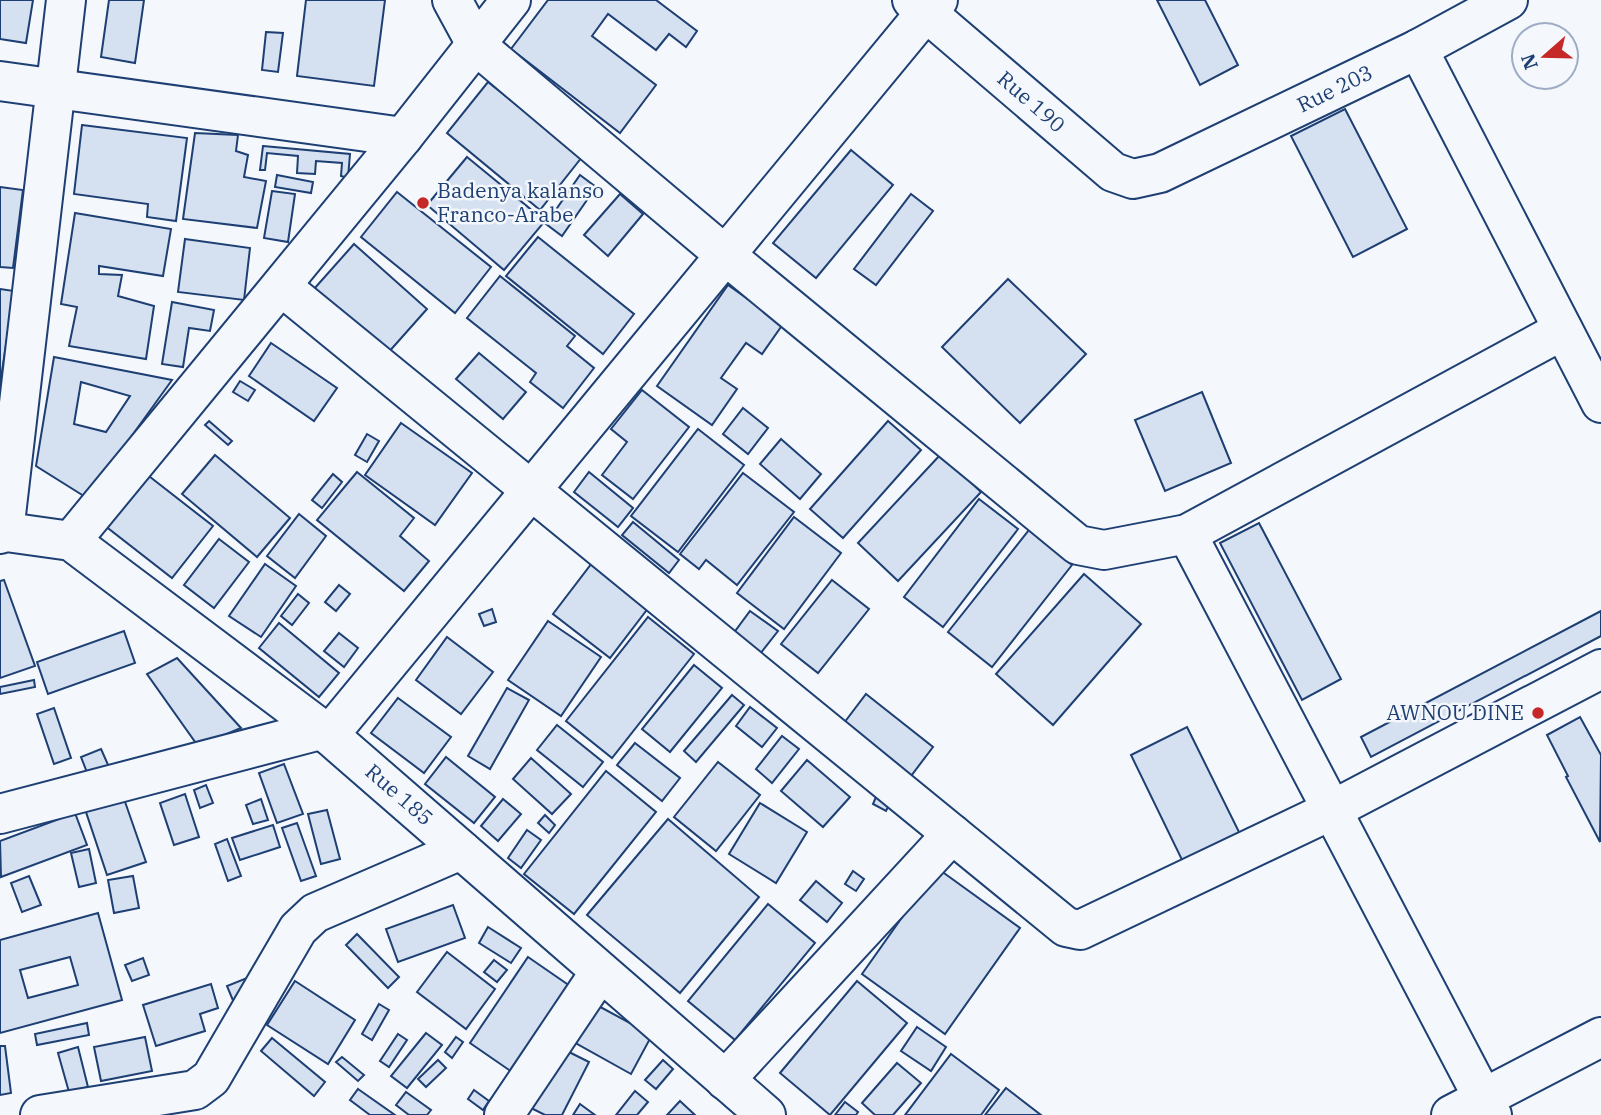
<svg xmlns="http://www.w3.org/2000/svg" width="1601" height="1115" font-family="'IBM Plex Serif',serif">
	<style>
		.building { fill: #d5e0f0; stroke: #1d3f73; stroke-width: 2; fill-rule: evenodd }
		.lines { fill: none; stroke-linecap: round; stroke-linejoin: round }
		.minor-casing { stroke: #1d3f73; stroke-width: 42 }
		.minor { stroke: #f4f7fb; stroke-width: 38 }
		.poi-dot { fill: #c62828; stroke: #f4f7fb; stroke-width: 2.5 }
		.labels { text-anchor: middle; stroke-width: 5; stroke-linejoin: round; paint-order: stroke }
		.street-label { font-size: 21px; fill: #1d3f73; stroke: #f4f7fb }
		.poi-label { font-size: 21px; fill: #1d3f73; stroke: #f4f7fb; text-anchor: start }
	</style>
	<rect width="100%" height="100%" fill="#f4f7fb"/>
	<g class="building">
		<path d="M0,0H33L26,43L0,39Z"/>
		<path d="M109,0H144L135,63L101,57Z"/>
		<path d="M306,0H385L374,86L297,76Z"/>
		<path d="M548,0H656L697,31L686,47L669,34L656,50L608,14L592,36L656,85L620,133L511,49Z"/>
		<path d="M1157,0H1205L1238,65L1200,85Z"/>
		<path d="M266,32L283,33L278,72L262,70Z"/>
		<path d="M488,82L582,157L540,210L447,133Z"/>
		<path d="M1345,109L1407,229L1353,257L1291,136Z"/>
		<path d="M82,125L187,138L176,221L147,217L148,204L74,194Z"/>
		<path d="M195,133L238,135L236,151L248,155L244,177L266,181L257,228L183,219Z"/>
		<path d="M263,146L350,154L348,178L341,176L342,163L316,161L315,174L297,173L298,156L267,153L265,170H260Z"/>
		<path d="M851,150L893,185L816,278L773,243Z"/>
		<path d="M467,157L545,221L504,270L427,205Z"/>
		<path d="M277,175L313,182L311,193L275,187Z"/>
		<path d="M580,175L596,187L562,236L546,224Z"/>
		<path d="M0,187L23,190L13,268L0,267Z"/>
		<path d="M272,191L295,194L288,242L264,238Z"/>
		<path d="M397,192L491,267L455,313L361,237Z"/>
		<path d="M620,194L643,214L608,256L584,235Z"/>
		<path d="M911,194L933,211L876,285L854,269Z"/>
		<path d="M75,213L171,229L163,276L99,266V274L122,275L118,296L154,306L146,359L69,346L77,307L61,304Z"/>
		<path d="M538,237L634,314L603,354L506,276Z"/>
		<path d="M185,239L250,248L244,300L178,292Z"/>
		<path d="M354,244L427,309L387,354L314,289Z"/>
		<path d="M500,276L575,336L567,346L594,368L563,408L530,382L536,373L467,318Z"/>
		<path d="M1008,279L1086,354L1020,423L942,347Z"/>
		<path d="M728,285L783,324L762,354L746,343L721,378L737,389L712,425L657,386Z"/>
		<path d="M0,289L14,291L0,385Z"/>
		<path d="M172,302L214,310L210,331L189,328L183,367L162,364Z"/>
		<path d="M271,343L337,388L314,421L249,376Z"/>
		<path d="M479,353L526,392L503,419L456,379Z"/>
		<path d="M54,357L172,380L87,498L36,466ZM81,382L130,396L106,432L74,424Z"/>
		<path d="M240,381L255,390L248,401L233,392Z"/>
		<path d="M642,390L689,427L633,499L602,475L627,442L611,429Z"/>
		<path d="M1202,392L1231,463L1165,491L1135,420Z"/>
		<path d="M743,408L768,428L748,454L723,434Z"/>
		<path d="M209,421L232,441L228,445L205,425Z"/>
		<path d="M888,421L921,450L843,538L810,509Z"/>
		<path d="M401,423L472,473L435,525L365,475Z"/>
		<path d="M698,429L744,465L678,552L631,516Z"/>
		<path d="M367,434L379,441L367,462L355,455Z"/>
		<path d="M781,439L821,474L800,499L760,464Z"/>
		<path d="M941,454L981,492L898,581L858,543Z"/>
		<path d="M215,455L290,518L257,557L182,494Z"/>
		<path d="M357,472L414,518L400,536L429,561L404,591L317,520Z"/>
		<path d="M589,472L633,508L618,527L574,492Z"/>
		<path d="M145,473L213,526L172,578L104,525Z"/>
		<path d="M743,473L794,512L737,585L706,560L699,569L680,554Z"/>
		<path d="M333,474L342,482L322,508L312,500Z"/>
		<path d="M979,499L1018,529L943,627L904,597Z"/>
		<path d="M299,514L326,536L295,578L267,556Z"/>
		<path d="M794,517L841,553L784,629L737,593Z"/>
		<path d="M633,522L679,560L669,573L622,535Z"/>
		<path d="M1259,523L1341,679L1302,700L1220,543Z"/>
		<path d="M1029,530L1072,565L992,667L948,632Z"/>
		<path d="M219,539L249,562L214,608L184,585Z"/>
		<path d="M592,563L649,607L610,658L553,614Z"/>
		<path d="M265,564L296,586L261,637L229,616Z"/>
		<path d="M1084,574L1141,624L1053,725L996,674Z"/>
		<path d="M4,580L35,666L0,678V581Z"/>
		<path d="M832,580L869,609L818,673L781,644Z"/>
		<path d="M339,585L350,594L336,611L325,602Z"/>
		<path d="M298,594L309,603L292,625L281,616Z"/>
		<path d="M492,609L496,622L484,626L479,614Z"/>
		<path d="M750,611L778,631L760,654L733,634Z"/>
		<path d="M1601,611V636L1371,757L1361,737Z"/>
		<path d="M648,617L694,654L612,758L566,721Z"/>
		<path d="M548,621L601,657L561,716L508,680Z"/>
		<path d="M279,623L339,673L319,697L259,648Z"/>
		<path d="M124,631L135,663L48,694L37,662Z"/>
		<path d="M339,633L358,648L344,667L324,651Z"/>
		<path d="M447,637L493,672L461,714L416,680Z"/>
		<path d="M177,658L241,728L198,746L147,674Z"/>
		<path d="M694,665L722,688L670,752L642,729Z"/>
		<path d="M34,680L35,687L0,694V687Z"/>
		<path d="M507,688L529,700L490,769L468,756Z"/>
		<path d="M866,694L933,747L911,776L844,723Z"/>
		<path d="M732,695L744,705L696,762L684,751Z"/>
		<path d="M398,698L451,737L424,773L371,733Z"/>
		<path d="M750,707L777,728L762,747L736,726Z"/>
		<path d="M54,708L71,758L54,764L37,714Z"/>
		<path d="M1580,717L1601,755L1600,842L1566,777L1568,776L1547,735Z"/>
		<path d="M557,725L603,762L583,787L537,750Z"/>
		<path d="M1187,727L1241,836L1184,864L1131,755Z"/>
		<path d="M782,736L799,749L772,783L756,769Z"/>
		<path d="M635,743L680,778L662,801L617,765Z"/>
		<path d="M101,749L109,767L88,775L81,757Z"/>
		<path d="M446,757L495,797L474,823L425,784Z"/>
		<path d="M531,758L571,794L552,814L513,779Z"/>
		<path d="M807,760L850,797L823,827L781,791Z"/>
		<path d="M718,762L760,795L716,851L674,817Z"/>
		<path d="M284,764L303,814L277,823L259,773Z"/>
		<path d="M606,771L656,812L574,914L524,874Z"/>
		<path d="M206,785L213,803L200,808L194,790Z"/>
		<path d="M185,794L199,837L174,845L160,803Z"/>
		<path d="M123,796L146,862L107,875L85,809Z"/>
		<path d="M876,797L889,805L886,811L873,804Z"/>
		<path d="M261,799L268,820L253,824L246,805Z"/>
		<path d="M503,799L521,814L498,841L481,826Z"/>
		<path d="M760,803L807,832L776,883L729,854Z"/>
		<path d="M327,810L340,859L321,864L308,814Z"/>
		<path d="M75,813L87,845L1,877L0,841Z"/>
		<path d="M545,815L555,825L549,833L538,823Z"/>
		<path d="M668,819L759,897L680,993L587,915Z"/>
		<path d="M297,823L316,876L301,881L282,828Z"/>
		<path d="M273,825L280,847L240,860L232,838Z"/>
		<path d="M527,830L541,840L521,868L508,858Z"/>
		<path d="M227,839L241,876L228,881L215,844Z"/>
		<path d="M89,849L96,883L79,887L71,853Z"/>
		<path d="M937,868L1020,928L945,1034L862,974Z"/>
		<path d="M853,871L864,879L856,891L845,884Z"/>
		<path d="M29,876L41,905L22,912L11,883Z"/>
		<path d="M133,876L139,908L114,913L108,880Z"/>
		<path d="M816,881L842,903L827,922L800,900Z"/>
		<path d="M768,904L815,943L735,1040L688,1001Z"/>
		<path d="M453,905L465,938L398,962L386,929Z"/>
		<path d="M98,913L122,1000L0,1033V940ZM70,957L78,985L28,998L20,970Z"/>
		<path d="M488,927L521,948L511,963L479,943Z"/>
		<path d="M357,934L399,977L388,988L346,945Z"/>
		<path d="M447,952L495,989L466,1029L417,992Z"/>
		<path d="M528,957L570,986L512,1072L470,1043Z"/>
		<path d="M143,958L149,975L132,981L125,965Z"/>
		<path d="M494,960L507,970L497,982L484,972Z"/>
		<path d="M247,978L254,994L234,1003L227,986Z"/>
		<path d="M295,981L355,1020L328,1064L267,1025Z"/>
		<path d="M857,981L907,1023L830,1115L780,1073Z"/>
		<path d="M211,984L218,1008L200,1014L205,1031L156,1046L143,1005Z"/>
		<path d="M593,1003L652,1035L631,1074L572,1041Z"/>
		<path d="M379,1004L389,1010L372,1040L362,1034Z"/>
		<path d="M87,1023L89,1035L37,1045L35,1034Z"/>
		<path d="M917,1027L946,1047L931,1071L901,1051Z"/>
		<path d="M426,1033L442,1045L407,1088L391,1076Z"/>
		<path d="M398,1034L407,1040L389,1067L380,1061Z"/>
		<path d="M145,1037L152,1071L101,1081L94,1047Z"/>
		<path d="M456,1037L463,1042L452,1058L445,1052Z"/>
		<path d="M272,1038L325,1082L314,1096L261,1051Z"/>
		<path d="M0,1046H5L11,1093L0,1095Z"/>
		<path d="M78,1047L88,1087L69,1092L58,1053Z"/>
		<path d="M561,1048L589,1062L562,1115H545L531,1108Z"/>
		<path d="M951,1054L999,1090L981,1115H905Z"/>
		<path d="M342,1057L364,1075L358,1081L336,1062Z"/>
		<path d="M438,1060L446,1068L426,1087L418,1079Z"/>
		<path d="M663,1060L673,1069L656,1089L645,1080Z"/>
		<path d="M897,1063L921,1083L893,1115H875L862,1103Z"/>
		<path d="M1006,1088L1041,1115H985Z"/>
		<path d="M358,1089L395,1115H370L350,1100Z"/>
		<path d="M474,1090L489,1101L483,1110L468,1099Z"/>
		<path d="M635,1091L648,1102L637,1115H616Z"/>
		<path d="M406,1092L431,1110L427,1115H409L396,1105Z"/>
		<path d="M680,1101L695,1115H667Z"/>
		<path d="M845,1102L858,1112L856,1115H835Z"/>
		<path d="M580,1104L595,1115H573Z"/>
	</g>
	<g class="lines">
		<defs>
			<g id="minor">
				<path d="M452,0L477,46L724,254L1078,545L1104,550L1187,534L1563,330"/>
				<path d="M912,0L1113,172L1133,179L1160,173L1418,49L1508,0"/>
				<path d="M1418,49L1601,403"/>
				<path d="M0,81L403,137"/>
				<path d="M281,286L1066,927L1080,930L1332,810L1601,669"/>
				<path d="M0,531L71,541L329,735L766,1115"/>
				<path d="M0,534L4,532L66,0"/>
				<path d="M1187,534L1492,1115"/>
				<path d="M71,541L403,137L511,0"/>
				<path d="M329,735L926,12L938,0"/>
				<path d="M0,814L320,730"/>
				<path d="M725,1080L952,834"/>
				<path d="M40,1115L195,1090L211,1078L298,929L315,913L461,850"/>
				<path d="M504,1115L600,972"/>
				<path d="M1451,1115L1601,1037"/>
			</g>
		</defs>
		<use href="#minor" class="minor-casing"/>
		<use href="#minor" class="minor"/>
	</g>
	<g class="poi-dot">
		<circle cx="423" cy="203" r="7"/>
		<circle cx="1538" cy="713" r="7"/>
	</g>
	<g class="labels">
		<g class="street-label">
			<text transform="translate(1335 89) rotate(-26)" y="7">Rue 203</text>
			<text transform="translate(1031 102) rotate(41)" y="7">Rue 190</text>
			<text transform="translate(399 795) rotate(41)" y="7">Rue 185</text>
		</g>
		<g class="poi-label">
			<text x="437" y="198">Badenya kalanso<tspan x="437" dy="24">Franco-Arabe</tspan></text>
			<text x="1524" y="720" text-anchor="end">AWNOU DINE</text>
		</g>
	</g>
	<g transform="translate(1545 56) rotate(250)"><circle r="33" fill="#f4f7fb" stroke="#9eadc5" stroke-width="2"/>
	<path d="M0-5L12 26L0 18L-12 26Z" fill="#c62828"/>
	<text y="-10" font-size="19" font-weight="bold" text-anchor="middle" fill="#1d3f73">N</text>
	</g>
</svg>
